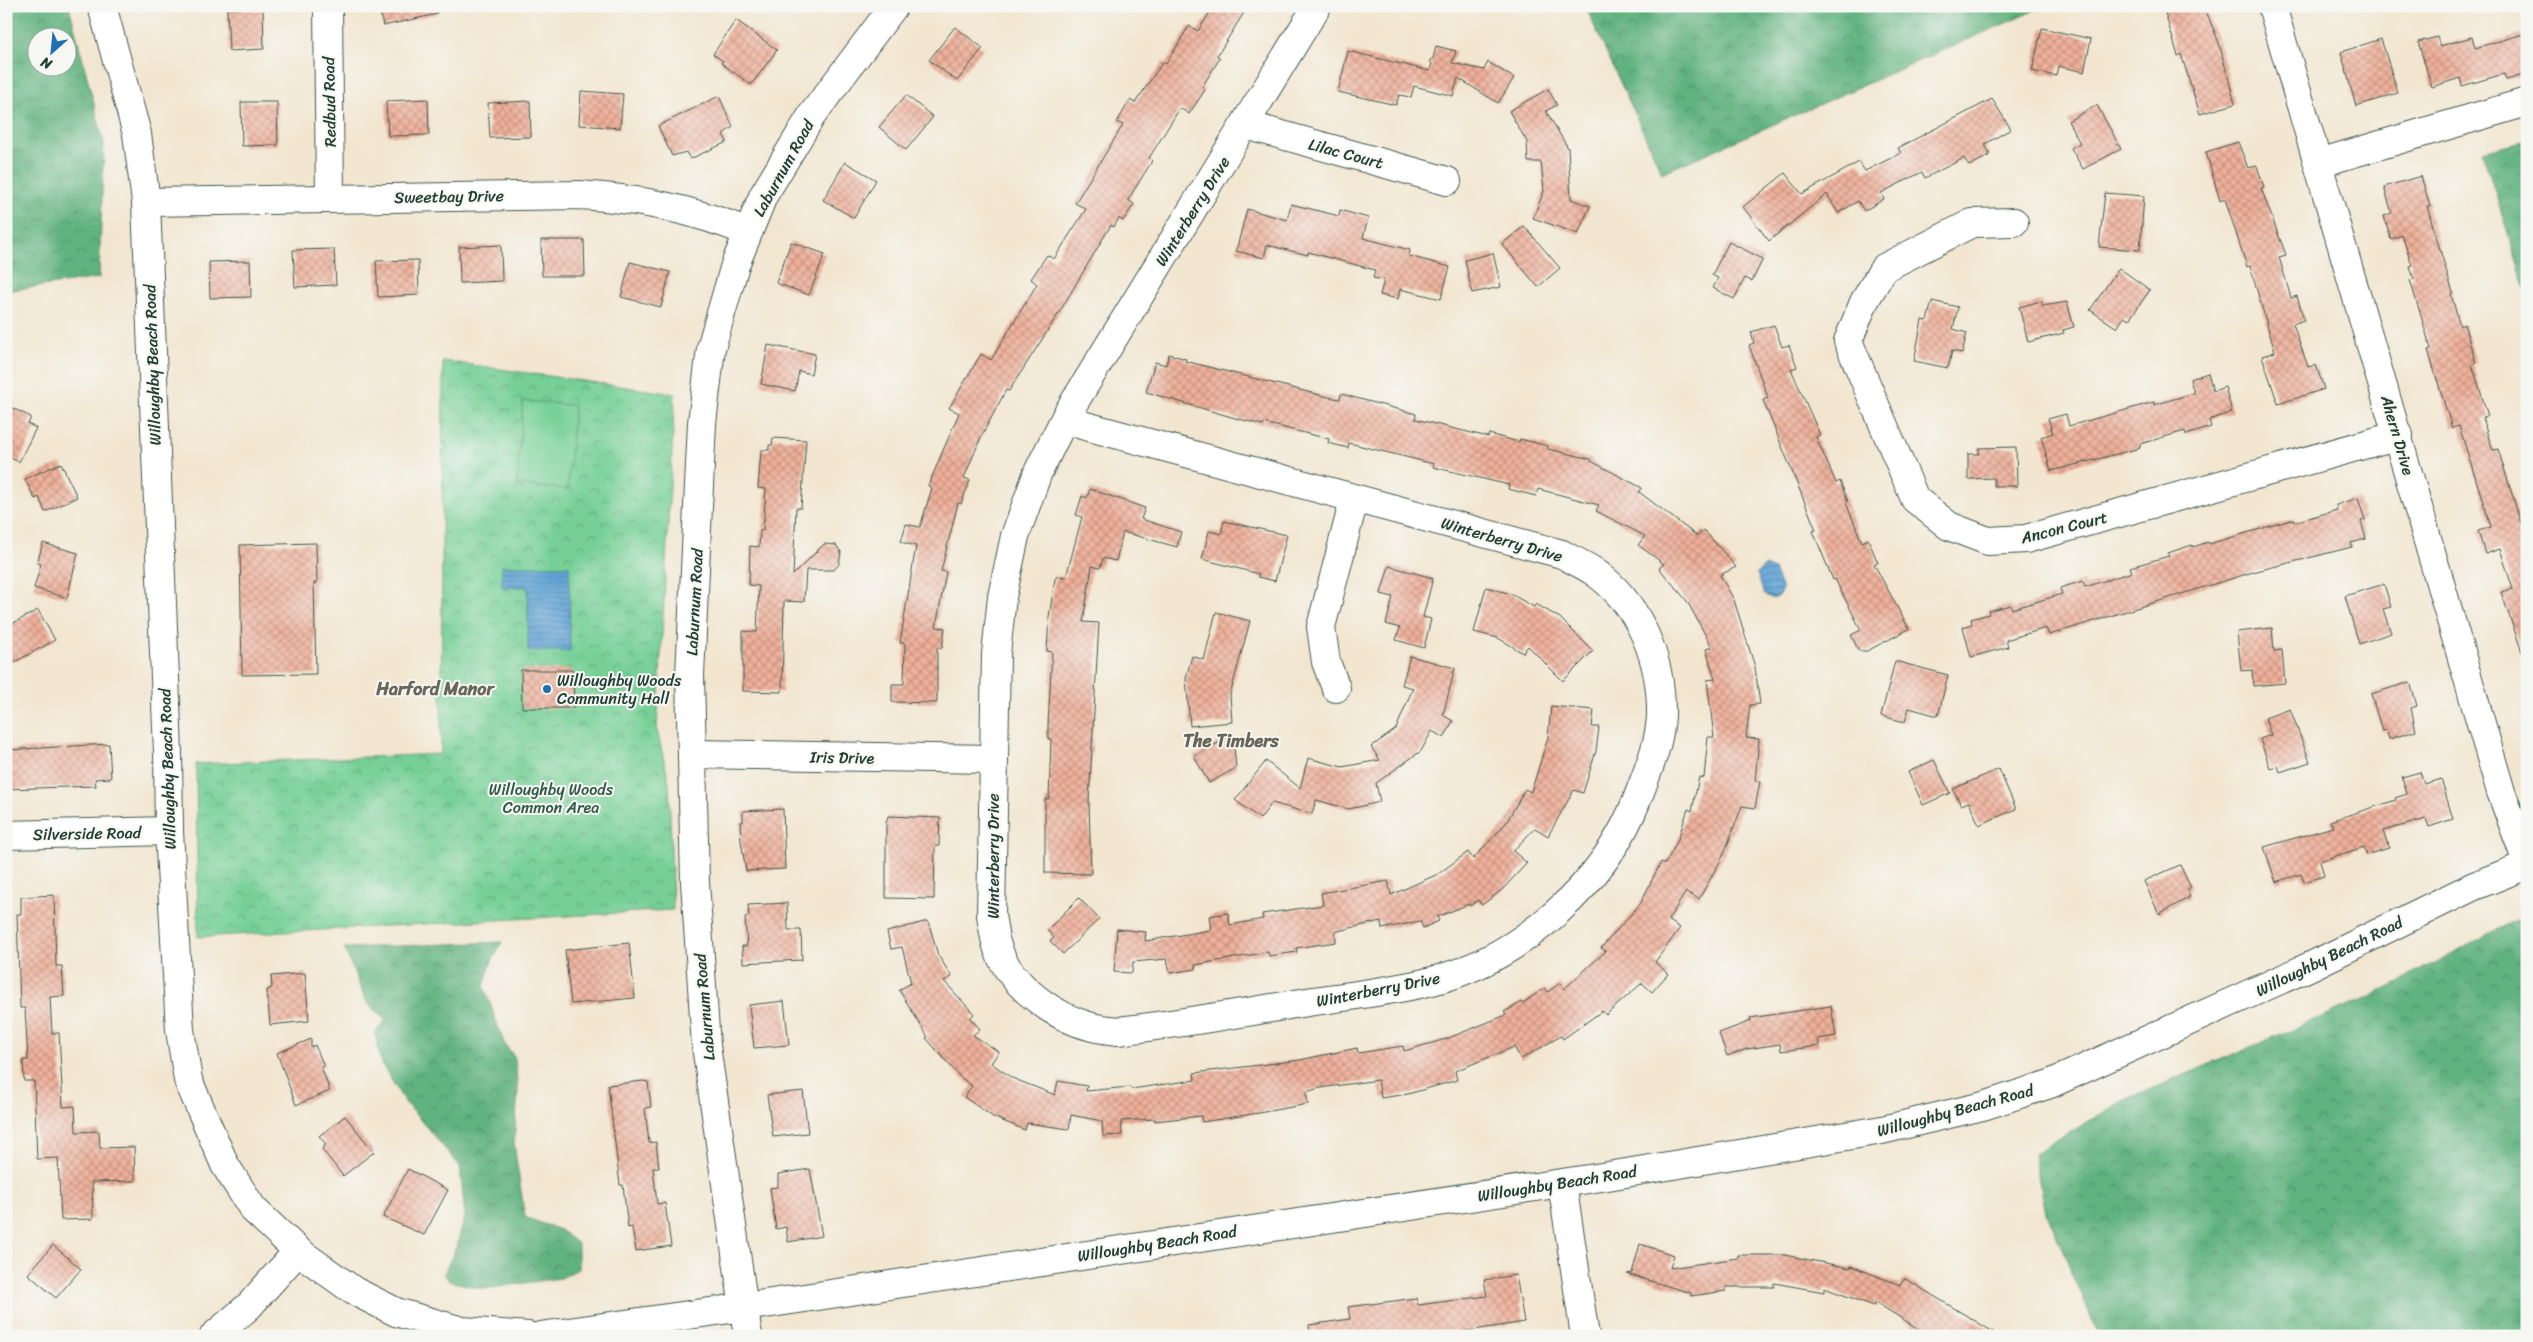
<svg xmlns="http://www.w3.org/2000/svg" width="2533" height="1342" font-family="Sriracha,sans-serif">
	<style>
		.forest { fill: url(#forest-crowns); stroke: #40785a; fill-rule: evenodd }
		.park { fill: url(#park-crowns); stroke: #4a8665 }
		.garden { fill: #76d096; stroke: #4a8665 }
		.water { fill: url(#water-rules); stroke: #407085 }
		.building { fill: url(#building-cross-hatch) }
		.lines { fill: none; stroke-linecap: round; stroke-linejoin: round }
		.minor-casing { stroke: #3f564b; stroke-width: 30 }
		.minor { stroke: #fff; stroke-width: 28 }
		.poi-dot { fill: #1f6fb2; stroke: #f6f6f2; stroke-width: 2 }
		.labels { text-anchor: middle; stroke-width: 4; stroke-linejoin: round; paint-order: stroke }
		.street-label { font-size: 16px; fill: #1f3d34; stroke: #f6f6f2 }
		.poi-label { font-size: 16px; fill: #1f3d34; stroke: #f6f6f2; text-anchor: start }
		.park-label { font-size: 16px; fill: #305a48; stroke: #f6f6f2 }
		.neighbourhood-label { font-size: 18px; font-weight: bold; fill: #686658; stroke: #f6f6f2 }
	</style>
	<defs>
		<pattern id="forest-crowns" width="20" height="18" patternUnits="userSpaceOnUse" patternTransform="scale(1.25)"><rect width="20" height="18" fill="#60b27f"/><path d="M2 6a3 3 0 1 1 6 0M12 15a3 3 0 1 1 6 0" fill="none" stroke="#4f9269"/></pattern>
		<pattern id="park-crowns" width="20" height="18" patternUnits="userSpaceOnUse" patternTransform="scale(1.25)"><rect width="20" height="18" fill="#76d096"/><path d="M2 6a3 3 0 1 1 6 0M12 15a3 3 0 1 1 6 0" fill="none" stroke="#60aa7b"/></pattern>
		<pattern id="water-rules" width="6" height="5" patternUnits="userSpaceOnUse" patternTransform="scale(1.25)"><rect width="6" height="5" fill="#62a4d6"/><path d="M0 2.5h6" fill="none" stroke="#5087ae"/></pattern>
		<pattern id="building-cross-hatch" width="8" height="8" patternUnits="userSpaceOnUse" patternTransform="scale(1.25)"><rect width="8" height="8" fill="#f0b19b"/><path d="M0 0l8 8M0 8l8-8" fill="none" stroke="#c2917f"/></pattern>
	</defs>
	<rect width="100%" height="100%" fill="#f6f6f2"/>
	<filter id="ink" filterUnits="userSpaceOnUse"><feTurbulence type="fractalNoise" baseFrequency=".02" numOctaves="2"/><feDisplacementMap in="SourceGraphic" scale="10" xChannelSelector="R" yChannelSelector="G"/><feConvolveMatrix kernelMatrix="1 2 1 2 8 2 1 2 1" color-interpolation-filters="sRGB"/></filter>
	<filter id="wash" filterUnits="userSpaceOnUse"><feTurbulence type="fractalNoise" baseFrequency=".0096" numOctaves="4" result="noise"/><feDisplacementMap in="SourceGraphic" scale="20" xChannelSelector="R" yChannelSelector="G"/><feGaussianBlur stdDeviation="1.12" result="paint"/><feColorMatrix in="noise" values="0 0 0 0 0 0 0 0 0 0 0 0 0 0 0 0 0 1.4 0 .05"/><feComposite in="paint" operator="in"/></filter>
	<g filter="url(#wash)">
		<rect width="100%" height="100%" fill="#f2e6d0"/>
		<g class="forest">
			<path d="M6,6H69L104,143L99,278L6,291ZM38,38H68V68H38Z"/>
			<path d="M1585,6H2045L1662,173Z"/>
			<path d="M2527,140V290H2526L2482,151Z"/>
			<path d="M2527,914V1336H2099L2043,1204L2034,1153L2127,1099L2371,996Z"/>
			<path d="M502,942L491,963L484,986L504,1043L515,1058L518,1092L514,1144L525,1217L560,1230L578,1244V1269L561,1278L483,1289L449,1281L444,1273L455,1250L465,1217L460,1166L404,1101L381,1063L375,1033L386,1020L367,1003L344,948Z"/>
		</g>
		<path class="park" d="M443,361L675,394L657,730L669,782L673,910L198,937L196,764L441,754Z"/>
		<path class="garden" d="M523,401L574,405L568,489L517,485Z"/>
		<g class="water">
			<path d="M502,566H569L570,651H528V587H502Z"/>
			<path d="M1765,566L1774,570L1782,589L1779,596L1774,599L1764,595L1757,573Z"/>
		</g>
		<g id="blocks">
			<g class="building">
				<path d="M379,6H436L437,14L383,26Z"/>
				<path d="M1214,6H1248L1217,56L1220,58L1202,87L1205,90L1189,114L1180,108L1149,158L1152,161L1128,200L1134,204L1123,221L1119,218L1114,227L1111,225L1057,316L1009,391L1006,390L981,437L964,478L970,480L961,504L958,503L941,571L946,572L936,627L945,628L942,648H937V703L892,702V684H904L905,643H900L916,546L901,542L906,524L920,527L932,488L928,486L959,413L949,408L981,354L991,360L1037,284L1031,279L1047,255L1054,259L1086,209L1075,203L1123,125L1117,122L1130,100L1135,103L1163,62L1166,64L1189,26L1198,31Z"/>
				<path d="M2163,6H2204L2219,43L2235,104L2200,114L2181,54L2178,56Z"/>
				<path d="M263,8L264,49L229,51L227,9Z"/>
				<path d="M736,20L777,50L751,85L721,63L723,61L713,54Z"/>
				<path d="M955,27L983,48L957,81L929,60Z"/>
				<path d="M2042,28L2091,39L2084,72L2058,66L2056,76L2032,71Z"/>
				<path d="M2527,33V74L2506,80L2504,74L2462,86L2460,78L2432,87L2418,42L2437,37L2440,46L2472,37L2475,48Z"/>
				<path d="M2381,39L2398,93L2356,106L2341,52Z"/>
				<path d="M1436,46L1456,51L1452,63L1484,70L1488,62L1514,78L1498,103L1458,78L1453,96L1414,86L1411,97L1399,95L1396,105L1338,92L1348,51L1430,71L1432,63L1429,61L1433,59Z"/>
				<path d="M1548,89L1557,105L1546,111L1568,148L1571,199L1590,206L1578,234L1533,218L1544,191L1541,162H1528L1527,142L1509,111Z"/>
				<path d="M581,91L623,94L620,128L579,125Z"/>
				<path d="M906,95L933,117L906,150L879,127Z"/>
				<path d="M719,96L733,127L723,134L727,142L690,159L686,152L672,156L658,126Z"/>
				<path d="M428,99L429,135L388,136L386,101Z"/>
				<path d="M1992,99L2011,129L1985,144L1990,155L1969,166L1964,158L1925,178L1922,172L1881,193L1884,199L1864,211L1858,201L1838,213L1827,194L1769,241L1743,207L1785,173L1802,194L1859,162L1865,171L1901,153L1898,148Z"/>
				<path d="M530,101L531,137L490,138L488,103Z"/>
				<path d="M241,102H277L278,145L242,146Z"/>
				<path d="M2097,105L2121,149L2083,169L2071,148L2080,143L2068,121Z"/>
				<path d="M2238,142L2248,168L2257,166L2264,187L2261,188L2286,255L2279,257L2291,298L2297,296L2304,320L2293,324L2308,367L2316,365L2324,389L2278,404L2262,356L2275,352L2250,266L2247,267L2225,199L2220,201L2206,152Z"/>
				<path d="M845,162L876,180L854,218L823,200Z"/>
				<path d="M2421,176L2430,206H2427L2453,293L2451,294L2460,326L2464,324L2476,363L2472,364L2488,416L2482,418L2493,450L2498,449L2521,523L2527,521V652H2522L2501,592L2513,589L2500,549L2485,554L2478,531L2491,527L2459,426L2452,428L2428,350L2431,349L2410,280L2414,279L2410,266L2412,265L2402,235L2391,239L2384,216L2392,213L2384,187Z"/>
				<path d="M2105,193L2144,196L2140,250L2099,247Z"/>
				<path d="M1291,204L1339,216L1340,210L1368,218L1363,238L1410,250L1409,256L1450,267L1441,299L1400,289L1398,299L1380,295L1384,280L1373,278L1375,270L1308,252V255L1267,245L1264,258L1236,251L1247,209L1287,220Z"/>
				<path d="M1524,226L1560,268L1538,287L1502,244Z"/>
				<path d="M541,240H584L585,276H542Z"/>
				<path d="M791,242L825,254L809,295L776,283Z"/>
				<path d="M1729,242L1763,259L1752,281L1745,278L1734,299L1713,288L1718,278L1712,275Z"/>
				<path d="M501,245L502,281L460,283L459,247Z"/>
				<path d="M334,249L336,285L295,287L293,250Z"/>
				<path d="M1493,253L1501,287L1472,293L1465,260Z"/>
				<path d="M418,260L419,295L378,297L376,261Z"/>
				<path d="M250,261L251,297L210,298L209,262Z"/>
				<path d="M630,262L670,272L661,307L621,297Z"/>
				<path d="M2119,268L2150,290L2129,320L2124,317L2117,328L2090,310Z"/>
				<path d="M1932,301L1958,307L1953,329L1967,333L1962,353L1952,351L1948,368L1914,361L1922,320L1927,321Z"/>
				<path d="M2041,301L2043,306L2067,302L2074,327L2063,330L2064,333L2028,342L2019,307Z"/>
				<path d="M1774,325L1782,347L1789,345L1797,367L1791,369L1820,435L1816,437L1836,483L1840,481L1848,502L1846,503L1862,542L1868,539L1878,563L1874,564L1909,629L1867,651H1859L1851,635L1861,630L1835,579L1833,580L1813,531L1816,530L1763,400L1768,398L1749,345L1754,343L1751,332Z"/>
				<path d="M768,345L815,354L811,374L799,371L795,391L761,384Z"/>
				<path d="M1169,354L1186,359L1185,361L1328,397L1340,399L1341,394L1416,414L1415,419L1488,437L1489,434L1519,442L1520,439L1548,446V449L1591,459V461L1642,488L1639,492L1697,536L1704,530L1736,567L1720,575L1734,600L1755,667L1760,704L1750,705L1746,738L1759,739L1755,781L1760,782L1755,808L1742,806L1724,854L1699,899L1686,892L1668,920L1680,928L1655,962L1668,974L1652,992L1642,983L1606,1015L1602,1011L1563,1039L1561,1036L1521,1059L1514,1047L1455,1071L1457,1080L1408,1094L1381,1098L1378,1080L1320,1088L1306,1092L1308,1104L1259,1113L1202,1122L1201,1116L1155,1121V1119L1121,1121L1122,1135L1103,1136L1102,1121L1071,1115L1069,1129L1027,1123L1025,1130L993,1117L964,1097L972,1086L960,1077L926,1038L928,1037L899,990L911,983L902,947L891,949L887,932L928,921L938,955L952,977L944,981L974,1014L970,1018L980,1029L973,1035L999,1052L991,1063L1012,1078L1055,1095L1058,1081L1087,1086L1086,1091L1130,1087L1131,1089L1195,1080L1194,1073L1300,1060L1357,1048L1358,1053L1403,1046L1404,1051L1446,1039L1506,1015L1504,1012L1522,1002L1523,1003L1545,988L1548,992L1560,983L1564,989L1606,951L1601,948L1640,904L1661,862L1665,864L1677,842L1688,809L1692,811L1699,777L1704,778L1708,737H1714L1707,680L1715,679L1706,649L1712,647L1687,601L1659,568L1664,564L1638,545L1645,536L1596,511L1599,505L1538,489L1536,496L1508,489L1509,485L1433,467L1434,464L1349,443L1348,448L1328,443L1329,439L1264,423L1263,425L1235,418L1146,392L1155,362L1166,365Z"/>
				<path d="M2208,373L2213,391L2225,387L2232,412L2209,420L2211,427L2186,435L2185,431L2140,444V448L2051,471L2041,437L2053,433L2048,419L2066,414L2069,426L2154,402V405L2194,393L2190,379Z"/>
				<path d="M6,405L31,417L28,424L36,428L19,462L6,456Z"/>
				<path d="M773,438L806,440L801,508H796L793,575L824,544L836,545L841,552L839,564L834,570H806L804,602L784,601L782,692L743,691V631L757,632L759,586L749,585L750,546L759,547L760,530L763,531L766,489L758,488L761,450H769V445H772Z"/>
				<path d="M2016,447L2017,486H1994V478L1968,479V454H1979V448Z"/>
				<path d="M61,463L77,497L45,512L39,497L35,499L25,479Z"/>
				<path d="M1090,489L1145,508L1141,519L1181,532L1177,547L1123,532L1116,561L1103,558L1100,568L1092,566L1083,622L1099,623L1089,801L1091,874L1045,873V799H1049L1051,739H1048V725L1052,652L1047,651L1049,617L1055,579L1057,576L1066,577L1082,517L1076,515L1082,496L1087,498Z"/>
				<path d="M2358,498L2365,520L2361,521L2366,539L2351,543L2352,547L2253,572L2049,635L2046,628L2006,640L2008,647L1971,657L1963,627L1972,624L1971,619L1989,614L1988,611L2010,605L2012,609L2062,594L2060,588L2083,581L2085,587L2132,572L2130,567L2169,556L2168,553L2192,545L2193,547L2208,542L2209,544L2294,519V522L2337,510L2336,505Z"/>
				<path d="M1224,521L1287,535L1275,581L1258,577L1259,574L1202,559L1209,531L1221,534Z"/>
				<path d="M43,543L78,553L67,598L34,588L41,564L37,563Z"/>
				<path d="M316,543L317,583H314L316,674L242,675L240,545Z"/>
				<path d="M1389,566L1433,578L1423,617L1431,619L1424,648L1396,640L1400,628L1386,624L1393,597L1381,594Z"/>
				<path d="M2384,584L2391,607L2383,609L2391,633L2359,644L2345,596Z"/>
				<path d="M1486,587L1511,594L1534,607L1536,604L1560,618L1593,651L1563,681L1528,646L1523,653L1498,638L1474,632Z"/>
				<path d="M38,610L55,640L15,662L14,660L6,664V627Z"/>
				<path d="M1216,612L1250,621L1230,695L1232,722L1190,726L1186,678L1192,656L1204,660Z"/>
				<path d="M2272,628L2274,651L2282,650L2285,683L2253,686L2252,670L2241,671L2237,632Z"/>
				<path d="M1410,656L1455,668L1443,715L1453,721L1444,738L1432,731L1421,751L1376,783L1380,802L1349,809L1316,800L1312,814L1272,803L1260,819L1235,800L1266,761L1300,788L1308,758L1342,767L1380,760L1371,747L1396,729L1413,688L1402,685Z"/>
				<path d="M1895,661L1948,675L1938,716L1909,708L1905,722L1881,716Z"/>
				<path d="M521,670H573L574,708H522Z"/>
				<path d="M2410,682L2417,706L2411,708L2416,731L2389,739L2386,730L2382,731L2371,694Z"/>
				<path d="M1551,706L1594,710L1592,727H1599L1596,751L1583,793L1574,790L1548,836L1535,828L1513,851L1527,863L1503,889L1482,905L1478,900L1470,906L1469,904L1437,917L1439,921L1423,928L1420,921L1382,929L1381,921L1346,929L1335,932L1336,942L1296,948L1297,952L1269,956L1268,952L1195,965L1196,969L1170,973L1167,959L1133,962L1132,973L1114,972L1117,929L1146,932L1145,941L1211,930L1209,916L1228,913L1230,925L1263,919L1262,914L1323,905L1321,893L1388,881L1391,895L1438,874L1468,852L1473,859L1506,823L1525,789L1531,792L1548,737Z"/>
				<path d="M2290,709L2310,762L2280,772L2278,766L2270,768L2260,739L2271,735L2265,718Z"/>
				<path d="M1233,735L1236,768L1209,783L1194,756Z"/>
				<path d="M109,744L111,778L95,779L96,786L6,789V750Z"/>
				<path d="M1934,760L1950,793L1923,805L1908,772Z"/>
				<path d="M1999,769L2016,809L1979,825L1969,802L1961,805L1953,789Z"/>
				<path d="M2420,772L2424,784L2441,779L2453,819L2429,827L2426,819L2383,831L2389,848L2367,855L2364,847L2320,861L2324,876L2304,882L2301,874L2276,882L2264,847L2333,827L2330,821L2396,800L2395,798L2407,794L2402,777Z"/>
				<path d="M783,809L785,869L746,871L741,841L740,822H743V811Z"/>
				<path d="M888,816L940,818L939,846H935L934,899L886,898V823Z"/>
				<path d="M2180,865L2191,888L2187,890L2190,897L2159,914L2144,881Z"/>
				<path d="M54,895L56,966H62L64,996L50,997L52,1033H59L63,1107L75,1106L76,1132L99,1131L100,1148L134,1147L135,1181L92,1182L93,1219L61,1220L58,1158L37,1159L34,1081H24L23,1060H28L25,1008H20L17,914H21V897Z"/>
				<path d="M1079,898L1099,919L1063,954L1050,941L1054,938L1047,930Z"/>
				<path d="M787,903L788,930H801L802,960L743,963L742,946H747L745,917L749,916L748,905Z"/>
				<path d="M629,943L635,998L571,1004L565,950Z"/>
				<path d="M305,973L309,1021L270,1025L267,990L272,988L271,976Z"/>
				<path d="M784,1001L789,1045L754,1048L749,1005Z"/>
				<path d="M1831,1006L1836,1036L1818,1039L1819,1046L1781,1051L1780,1044L1747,1049L1727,1056L1719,1033L1751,1021L1750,1018Z"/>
				<path d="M311,1039V1047L315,1045L324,1066L321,1067L330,1091L296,1105L277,1053Z"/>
				<path d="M643,1081L648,1082L651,1107L645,1108L649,1143L656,1142L659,1168H653L657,1204L665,1203L671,1246L636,1251L632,1227L628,1228L623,1185H620L608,1085Z"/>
				<path d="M803,1091L808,1133L773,1137L767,1095Z"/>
				<path d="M345,1116L374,1152L343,1176L322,1149L326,1144L319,1136Z"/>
				<path d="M408,1169L448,1190L424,1235L383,1217Z"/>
				<path d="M810,1169L822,1236L788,1242L786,1227L776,1229L770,1188L778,1187V1174Z"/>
				<path d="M1640,1244L1674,1255L1670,1268L1738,1258V1255H1785L1850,1268L1851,1266L1900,1285L1904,1278L2000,1336H1930L1875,1302L1874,1306L1824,1288V1292L1774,1283V1287H1726V1291L1691,1296V1293L1627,1274L1632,1273Z"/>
				<path d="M53,1245L81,1269L56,1298L28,1274Z"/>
				<path d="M1516,1275L1524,1322L1436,1336H1310L1309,1325L1350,1319L1348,1307L1416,1298L1418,1305L1487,1296L1484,1280Z"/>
			</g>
		</g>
	</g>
	<g filter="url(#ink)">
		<use href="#blocks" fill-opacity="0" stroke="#3f564b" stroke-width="1"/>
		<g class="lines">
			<defs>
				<g id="minor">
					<path d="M102,6L137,134L146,202L168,753L169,831L180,1030L188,1080L225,1165L253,1209L298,1251L354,1291L396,1312L462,1331L528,1336"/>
					<path d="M328,6L330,199"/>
					<path d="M2272,6L2501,792L2527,862"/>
					<path d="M1246,125L1447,181"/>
					<path d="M2319,163L2527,102"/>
					<path d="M146,202L580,195C641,199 691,209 748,232"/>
					<path d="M2014,222L1972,223L1884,268L1864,302L1848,341L1915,499L1949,526L1988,541L2026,539L2399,435"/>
					<path d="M1067,414L1082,425L1562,554C1572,560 1584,565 1593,571C1640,603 1662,661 1661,715C1660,743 1648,770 1638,797C1606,883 1521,958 1432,981C1390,992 1339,997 1295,1004C1236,1014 1178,1024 1118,1031C1110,1030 1100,1029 1092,1027C1054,1017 1011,986 998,949C994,938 993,926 991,915L996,654L1002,597L1015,536L1038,472L1067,414L1317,6"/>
					<path d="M1336,688L1326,662L1321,627L1354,500"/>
					<path d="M692,754L993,759"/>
					<path d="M6,835L169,831"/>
					<path d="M1562,1183L1585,1336"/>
					<path d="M214,1336L249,1306L298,1251"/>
					<path d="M540,1336L745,1307L1608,1176L1882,1130L1983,1106L2050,1084L2313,965L2474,886L2527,865"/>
					<path d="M748,1336L706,1046L695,882L690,675L702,423L711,348L735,265L763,196L812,115L894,6"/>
				</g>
			</defs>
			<use href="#minor" class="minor-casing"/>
			<use href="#minor" class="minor"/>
		</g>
	</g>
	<circle class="poi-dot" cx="547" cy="689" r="5"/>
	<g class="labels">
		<g class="street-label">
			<text transform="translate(329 102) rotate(-91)" y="6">Redbud Road</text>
			<text transform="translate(1346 153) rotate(15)" y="6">Lilac Court</text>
			<text transform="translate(783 168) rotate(-61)" y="6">Laburnum Road</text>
			<text transform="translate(449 196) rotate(-1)" y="6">Sweetbay Drive</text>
			<text transform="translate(1192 211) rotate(-58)" y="6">Winterberry Drive</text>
			<text transform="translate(152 365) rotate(-92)" y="6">Willoughby Beach Road</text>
			<text transform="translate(2398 435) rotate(74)" y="6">Ahern Drive</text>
			<text transform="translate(2064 527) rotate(-14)" y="6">Ancon Court</text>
			<text transform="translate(1502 539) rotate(16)" y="6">Winterberry Drive</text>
			<text transform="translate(694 602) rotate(-87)" y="6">Laburnum Road</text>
			<text transform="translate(842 757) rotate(1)" y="6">Iris Drive</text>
			<text transform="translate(167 769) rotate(-92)" y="6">Willoughby Beach Road</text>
			<text transform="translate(87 833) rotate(-1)" y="6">Silverside Road</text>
			<text transform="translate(993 856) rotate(-90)" y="6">Winterberry Drive</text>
			<text transform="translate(2329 956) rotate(-26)" y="6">Willoughby Beach Road</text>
			<text transform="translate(1378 989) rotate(-11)" y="6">Winterberry Drive</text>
			<text transform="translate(704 1007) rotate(-95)" y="6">Laburnum Road</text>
			<text transform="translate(1955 1110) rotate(-15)" y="6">Willoughby Beach Road</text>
			<text transform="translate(1557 1183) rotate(-9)" y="6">Willoughby Beach Road</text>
			<text transform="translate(1157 1243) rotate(-9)" y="6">Willoughby Beach Road</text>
		</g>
		<g class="poi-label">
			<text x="557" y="686">Willoughby Woods<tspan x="557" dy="18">Community Hall</tspan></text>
		</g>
		<g class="park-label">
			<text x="551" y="795">Willoughby Woods<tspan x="551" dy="18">Common Area</tspan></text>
		</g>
		<g class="neighbourhood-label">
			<text x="435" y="695">Harford Manor</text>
			<text x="1231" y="747">The Timbers</text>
		</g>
	</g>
	<rect width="2533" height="1342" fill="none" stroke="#f6f6f2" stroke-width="25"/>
	<g transform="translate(52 52) rotate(207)"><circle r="24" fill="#f6f6f2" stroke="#a0aca6"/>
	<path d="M0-4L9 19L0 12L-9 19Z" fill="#1f6fb2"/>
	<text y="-8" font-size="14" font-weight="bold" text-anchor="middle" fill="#1f3d34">N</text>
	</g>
</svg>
